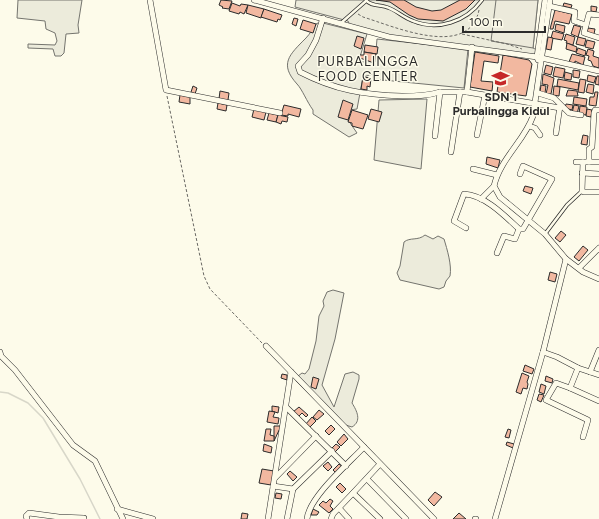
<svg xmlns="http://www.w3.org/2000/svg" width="599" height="519" font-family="Figtree,sans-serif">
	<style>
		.green { fill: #ecebdb; stroke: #74746e }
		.parking { fill: #eceadb; stroke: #74746e }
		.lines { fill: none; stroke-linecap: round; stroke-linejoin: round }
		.stream { stroke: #d8d7c9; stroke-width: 1.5 }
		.building { fill: #f2b8a0; stroke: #2b2b2b }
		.lane-casing { stroke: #2b2b2b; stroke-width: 4 }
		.street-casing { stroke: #2b2b2b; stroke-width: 6 }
		.path { stroke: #6a6964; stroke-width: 1; stroke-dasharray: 3 2; stroke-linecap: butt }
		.lane { stroke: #fdfbea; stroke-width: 2.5 }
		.street { stroke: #fdfbea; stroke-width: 5 }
		.labels { text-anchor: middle; stroke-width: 3; stroke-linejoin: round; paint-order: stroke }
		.poi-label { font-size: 12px; font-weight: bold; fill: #2b2b2b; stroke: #fdfbea }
		.neighbourhood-label { font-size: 13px; letter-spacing: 1px; fill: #2b2b2b; stroke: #fdfbea }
	</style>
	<rect width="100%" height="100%" fill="#fdfbea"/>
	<g class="green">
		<path d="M18,0H82L78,25L79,33L66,34L64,53L61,56H55L53,49L28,48V44L55,45L57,41L55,33L46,29L45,21L17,18Z"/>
		<path d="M296,0H538L533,48L537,50V55L389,36L350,25L348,21L295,7Z"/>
		<path d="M317,23L323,26V23L367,34L359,60L363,62L369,60L375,62L377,39L468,49L464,88L373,79V74L363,77L357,109L349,110L346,117L357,133L349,137L313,114V110C307,102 302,89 297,84C279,64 289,55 306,38C310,34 313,28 317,23Z"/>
		<path d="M427,99L421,169L374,160L379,100Z"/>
		<path d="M425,235L433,239L438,236L444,239C447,249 452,265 450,276L446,281L444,287L439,289L400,280L397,273L400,266L404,242C410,237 418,241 425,235Z"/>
		<path d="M333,290L344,293L343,298L335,339L322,385L334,407L345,374L353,372L359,375V379L352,403C357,411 362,421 352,427L339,423L296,381L298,376L302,373L305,374L309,369L316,341L319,316L324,306L323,301L327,292Z"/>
	</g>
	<path class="parking" d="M496,0H538L533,48L491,41Z"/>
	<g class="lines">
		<path class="stream" d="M0,392L8,393L28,403L43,418L80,479L100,519"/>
	</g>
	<g class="building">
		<path d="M221,0L232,1L229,9L222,8L223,7L219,5Z"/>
		<path d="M376,0H404L416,7L432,11L441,10L460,0H475L466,9L443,21L418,19L409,15L390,2Z"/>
		<path d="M232,3L240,6L241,4L248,5L244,14L240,12L239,14L229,11Z"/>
		<path d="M564,3L572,5L571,8L563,6Z"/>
		<path d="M248,5L264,9L261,18L246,13Z"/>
		<path d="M591,6L597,7L596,12L591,11Z"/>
		<path d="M264,9L282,15L280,20L278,19L277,22L261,17Z"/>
		<path d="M555,10L572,14L569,24L555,21L553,29H550Z"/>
		<path d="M294,18L298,19L296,26L292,24Z"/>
		<path d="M303,20L316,24L313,33L300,29Z"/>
		<path d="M556,24L565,26L564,33L555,30Z"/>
		<path d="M574,25L581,27L578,37L571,34Z"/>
		<path d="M588,28L595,29L594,34L587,33Z"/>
		<path d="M553,31L564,34L562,40L551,38Z"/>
		<path d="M566,34L575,37L573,45L566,43L567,41L564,40Z"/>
		<path d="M357,36L364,38L361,49L354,46Z"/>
		<path d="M548,37L553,38L551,50L546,49Z"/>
		<path d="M578,37L586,39L584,46L576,44Z"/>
		<path d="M587,40L595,42L593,49L585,47Z"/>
		<path d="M567,43L577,47L576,52L566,49Z"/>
		<path d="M365,45L378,47L377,54L364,52Z"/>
		<path d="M578,48L586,51L585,56L576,53Z"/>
		<path d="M588,49L594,51L593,56L599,58V68L593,66L591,61L588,60L589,56L586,55Z"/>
		<path d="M364,52L376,54L374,63L360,58V55H364Z"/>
		<path d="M475,52L499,56L498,63L484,61L481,81L493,82L492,91L470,87Z"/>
		<path d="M572,54L585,57L583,65L575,61V63L569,62Z"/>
		<path d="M503,55L529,60L532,64L526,96L497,92Z"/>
		<path d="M546,65L553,67L551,75L544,73Z"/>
		<path d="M555,67L565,69L563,78L553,76Z"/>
		<path d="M573,70L580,71L579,78L573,77Z"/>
		<path d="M565,72L572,74L571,80L564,79Z"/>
		<path d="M543,74L554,78L551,94H546L548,85L542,84Z"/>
		<path d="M588,75L596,77L594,83L587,81Z"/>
		<path d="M597,76H599V85L595,84Z"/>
		<path d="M363,77L371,78L370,87L367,86V90L361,89Z"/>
		<path d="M558,79L579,83L578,90L557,86Z"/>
		<path d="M580,79L586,80L584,93L578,92Z"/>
		<path d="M588,84L594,85L593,94L586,92Z"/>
		<path d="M541,85L546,86L545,93L540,92Z"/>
		<path d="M193,86L197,88L195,94L191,92Z"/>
		<path d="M554,86L560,87L559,96L553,95Z"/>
		<path d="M568,90L577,91L578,96H566Z"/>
		<path d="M220,91L229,93L228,100L219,99Z"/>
		<path d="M595,92H598L596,106L589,105L590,97H594Z"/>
		<path d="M180,95L190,97V104L179,102Z"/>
		<path d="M574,97L587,99L586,106L573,104Z"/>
		<path d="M343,100L353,104L348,120L338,117Z"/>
		<path d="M218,103L227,105L226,111L217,109Z"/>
		<path d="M566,104L573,105L572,110L565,108Z"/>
		<path d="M284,105L301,109L299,117L288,114V116L281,115Z"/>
		<path d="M539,105L547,107L546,115L537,114Z"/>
		<path d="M574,105L579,106L577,114L572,113Z"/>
		<path d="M580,106L587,107L586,115L579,114Z"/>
		<path d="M254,109L266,112L264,120L252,117Z"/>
		<path d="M371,109L382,112L379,122L368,119Z"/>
		<path d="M587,109L592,110L591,117L586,116Z"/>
		<path d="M352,110L368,115L363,129L352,126V123L348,122Z"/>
		<path d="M269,113L278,115L276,122L267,120Z"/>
		<path d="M278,115L288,117L287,122L282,121L281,124L276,122Z"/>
		<path d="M583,135L588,136L587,145L581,144Z"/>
		<path d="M487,157L500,160L498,168L486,164Z"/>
		<path d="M525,186L533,188L531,194L523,191Z"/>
		<path d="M561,231L566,235L560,242L555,238Z"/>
		<path d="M583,246L588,250L579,261L574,257Z"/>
		<path d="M550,272L557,274L555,282L548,280Z"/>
		<path d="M525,365L534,369L532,374L523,371Z"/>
		<path d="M522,373L529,376L527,382L528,384L527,389L523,388L521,394L516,392Z"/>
		<path d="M282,374L287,375V380L281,378Z"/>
		<path d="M546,376L553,379L552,383L545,381Z"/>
		<path d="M313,377L319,379L316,389L311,387Z"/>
		<path d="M541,384L546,386L544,394L539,392Z"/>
		<path d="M539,394L544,395L541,402L537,400Z"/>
		<path d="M272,406L279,407L278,413L272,411Z"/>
		<path d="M299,407L308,415L306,417L302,413L298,417L293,412Z"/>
		<path d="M319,410L324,414L317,420L313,417Z"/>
		<path d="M269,411L275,412L273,417L279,418L278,424L267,422Z"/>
		<path d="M312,417L316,421L309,428L305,425Z"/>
		<path d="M331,425L335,429L329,435L325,431Z"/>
		<path d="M274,426H281L274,441Z"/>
		<path d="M266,429H271L270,435L274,436V441H264Z"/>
		<path d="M508,429L511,430L509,438L505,437Z"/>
		<path d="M344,434L348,439L341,446L337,442Z"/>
		<path d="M507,442L514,444L513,448L506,445Z"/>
		<path d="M264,444L272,447L271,453L263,451Z"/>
		<path d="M336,444L340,447L334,453L331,449Z"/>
		<path d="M328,462L332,467L328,471L323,466Z"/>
		<path d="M339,464L343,467L337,474L333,470Z"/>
		<path d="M262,469L274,471L271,485L259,483Z"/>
		<path d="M290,471L297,477L293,481L287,474Z"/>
		<path d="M340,483L346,489L342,493L336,487Z"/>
		<path d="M435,492L442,497L434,506L428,500Z"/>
		<path d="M276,493L282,494L281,499L275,498Z"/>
		<path d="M330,499L333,501L330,506L333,509L329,513L319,505L323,501L326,503Z"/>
		<path d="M313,509L319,512L317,515H311Z"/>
		<path d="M242,513L248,514L247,519H241Z"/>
		<path d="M459,513L466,519H453Z"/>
	</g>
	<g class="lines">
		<defs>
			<g id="lane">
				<path d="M366,0C371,7 381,4 389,8C397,11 404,18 413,21C438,31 466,22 482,0"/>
				<path d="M341,23L366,1"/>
				<path d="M545,234L567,205L582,191"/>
			</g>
			<g id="street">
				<path d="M150,0L166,90L280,113"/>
				<path d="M254,0L389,37L537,57L599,71"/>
				<path d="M550,0L533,116C525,140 500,159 494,186L500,197L545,234L566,259L583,272L599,279"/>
				<path d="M549,6L575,12L574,21L586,25"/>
				<path d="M599,15L589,14L584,33L599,38"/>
				<path d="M323,18L316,40L308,55L298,66L300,72C335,90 364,95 402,96C415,96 427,96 440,92"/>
				<path d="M472,47L467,92L560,108"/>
				<path d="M538,60L537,57L545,0"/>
				<path d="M538,93L554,98L569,113L581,115"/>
				<path d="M529,126L535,128L540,135"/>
				<path d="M556,133L560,106"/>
				<path d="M477,135L485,95"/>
				<path d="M435,136L440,92H467"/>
				<path d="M451,152L460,92"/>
				<path d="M576,162H599"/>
				<path d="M583,162L582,191L584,192H599"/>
				<path d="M589,162V149L592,147L594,113L595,110H599"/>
				<path d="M473,169L497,175"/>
				<path d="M582,173L599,174"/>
				<path d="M481,199L494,186"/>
				<path d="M466,228L454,221L464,194C485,195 505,216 519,229H523L552,179L523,166L520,174"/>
				<path d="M497,253L504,236L515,239L519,229"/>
				<path d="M579,268L599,248"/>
				<path d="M266,346L434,519"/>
				<path d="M0,352L1,356L15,370L73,445L95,461L123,519"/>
				<path d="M543,352L557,357L578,368L570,388L556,383L546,400L588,420L583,437"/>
				<path d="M578,368L599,375"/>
				<path d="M590,372L599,350"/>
				<path d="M570,388L599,401"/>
				<path d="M286,407L346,466"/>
				<path d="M275,478L316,436"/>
				<path d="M367,479L406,519"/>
				<path d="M273,486L293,489"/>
				<path d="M339,508L349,519"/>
				<path d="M117,509L153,519"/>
				<path d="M27,519L26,516L29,513L59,517L84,518"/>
				<path d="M268,519L291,372"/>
				<path d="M287,519L293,489L332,451"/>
				<path d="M307,519C309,497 348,464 364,447"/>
				<path d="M331,519L333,514L353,493"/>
				<path d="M380,519L353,493L380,464"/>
				<path d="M475,519H476"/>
				<path d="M495,519L543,352L566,259"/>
			</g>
		</defs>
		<use href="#lane" class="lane-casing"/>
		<use href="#street" class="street-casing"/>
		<g class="path">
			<path d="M358,14L363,17C393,26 469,60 479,10"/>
			<path d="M462,34L507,44L522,49"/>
			<path d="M167,96L204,276L210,289L262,343"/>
		</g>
		<use href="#lane" class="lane"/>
		<use href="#street" class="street"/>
	</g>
	<defs>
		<symbol id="school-bare" viewBox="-9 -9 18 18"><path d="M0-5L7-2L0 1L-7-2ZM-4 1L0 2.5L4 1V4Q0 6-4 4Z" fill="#c62828" stroke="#fdfbea" stroke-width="2.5" paint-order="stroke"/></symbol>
	</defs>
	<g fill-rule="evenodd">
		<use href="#school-bare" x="488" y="66" width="25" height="25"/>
	</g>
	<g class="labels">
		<g class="poi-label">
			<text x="501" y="101">SDN 1<tspan x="501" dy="14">Purbalingga Kidul</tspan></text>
		</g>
		<g class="neighbourhood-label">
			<text x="368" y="66">PURBALINGGA<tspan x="368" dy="15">FOOD CENTER</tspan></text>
		</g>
	</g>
	<path d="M463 26v6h82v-6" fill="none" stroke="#2b2b2b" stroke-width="2"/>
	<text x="469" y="26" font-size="12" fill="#2b2b2b" stroke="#fdfbea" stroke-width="3" paint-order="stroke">100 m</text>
</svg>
